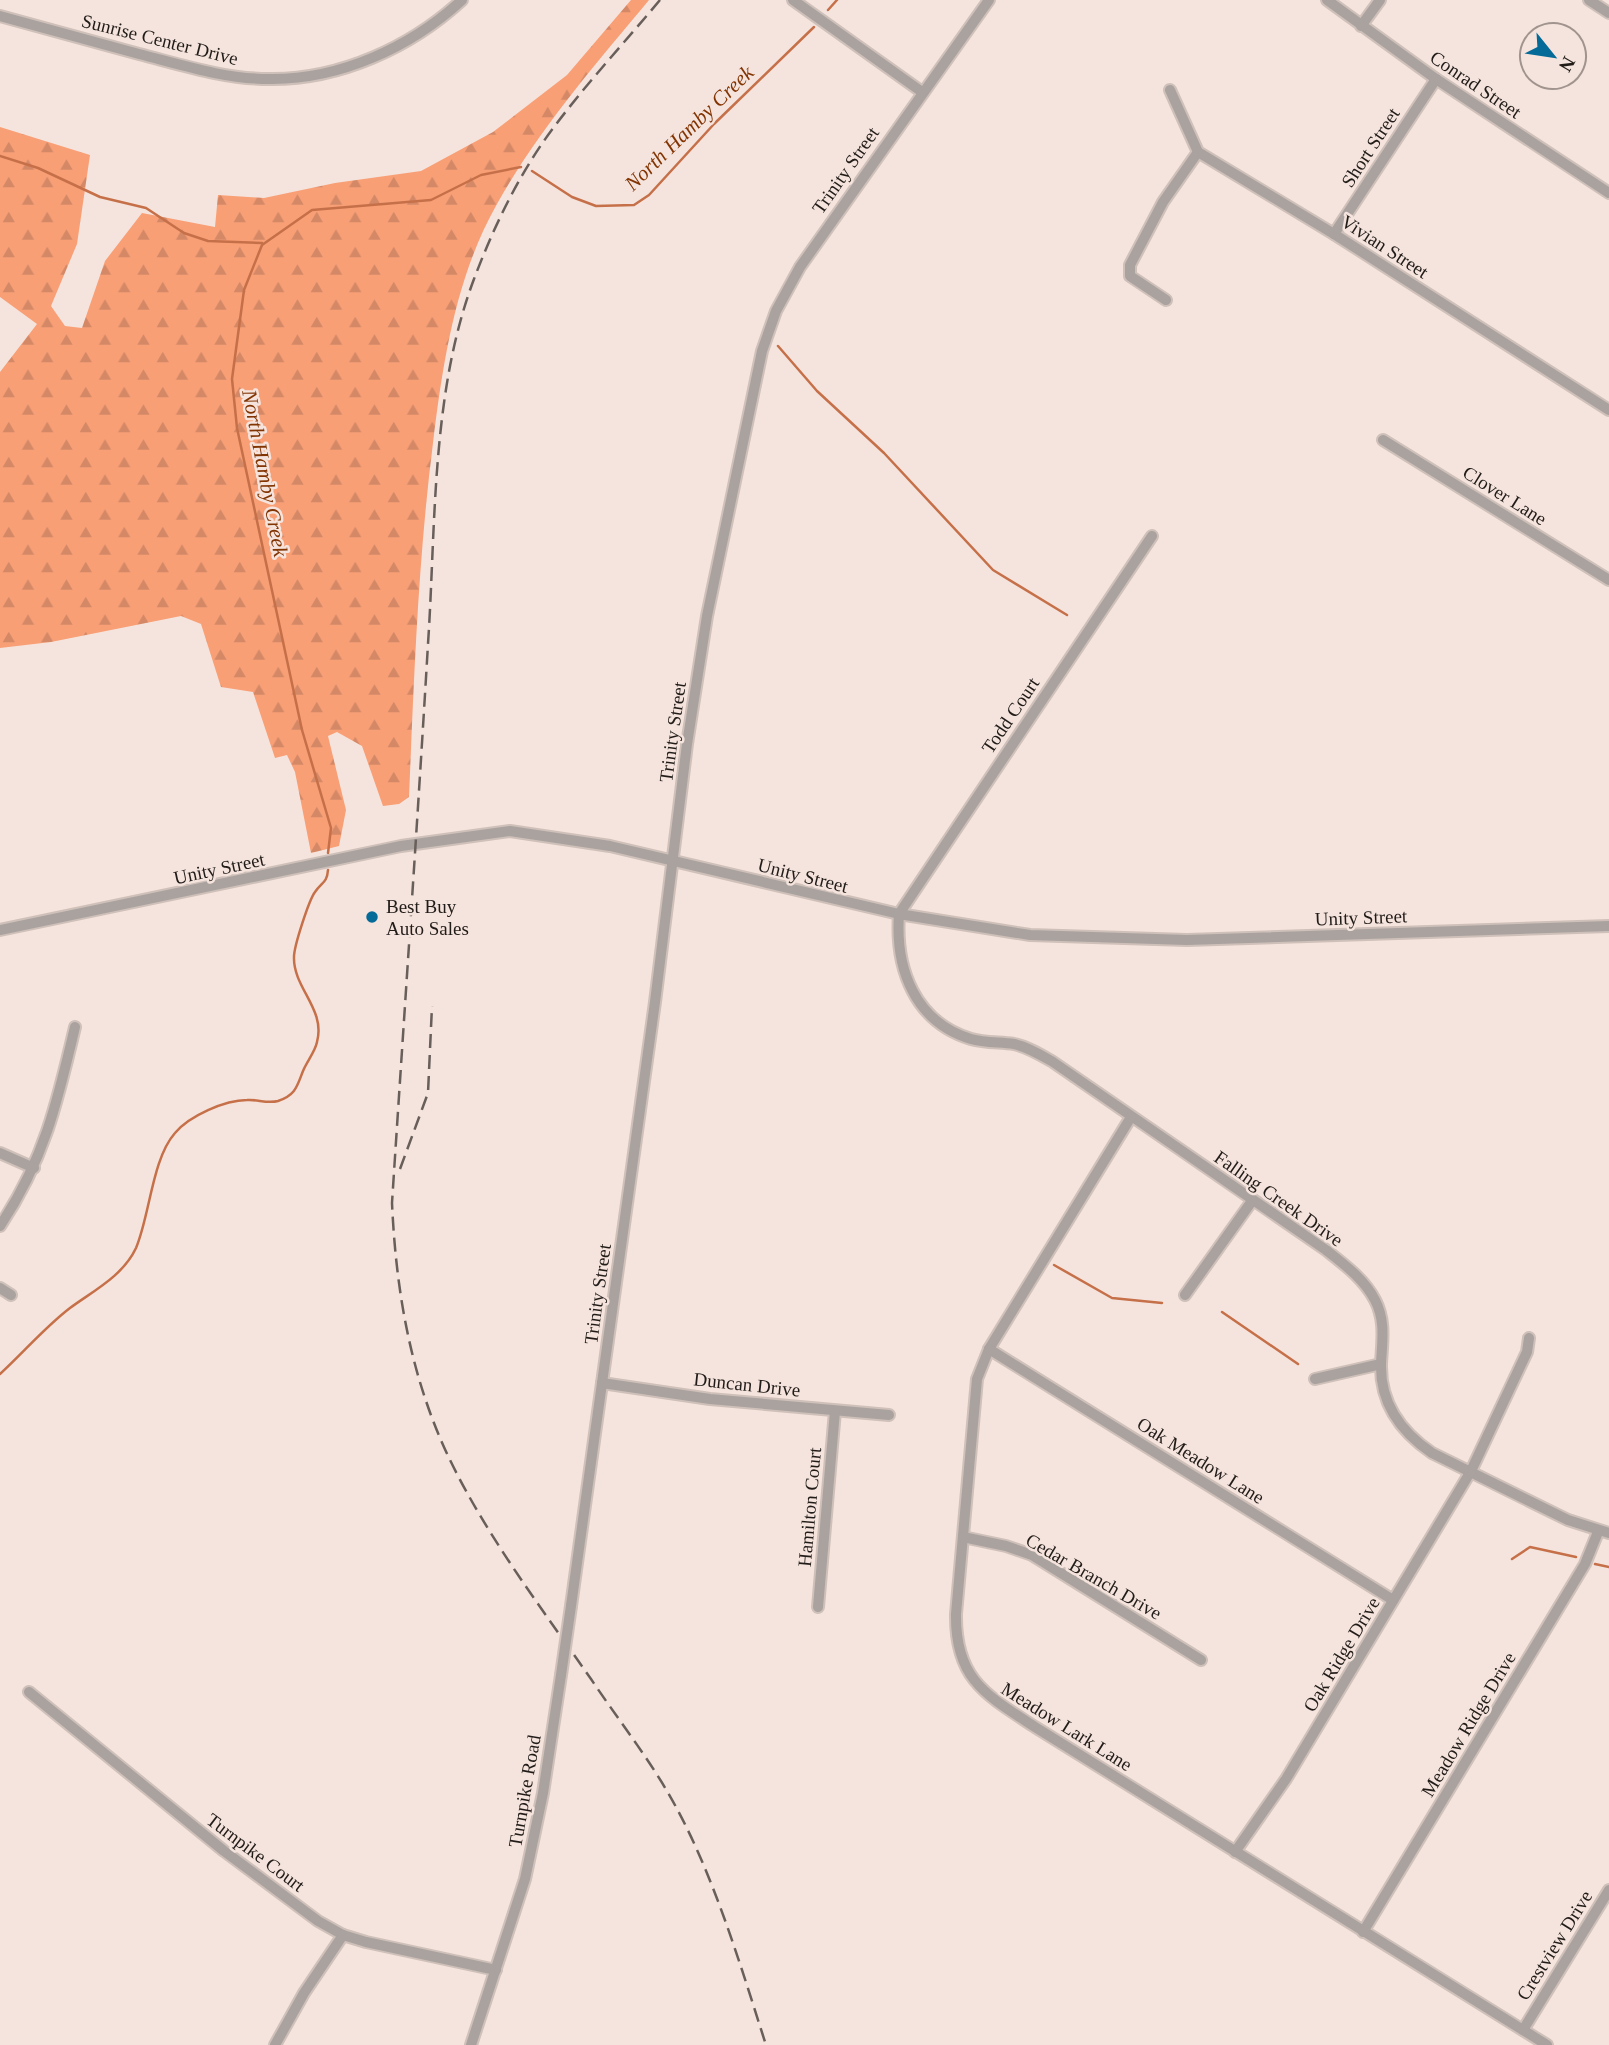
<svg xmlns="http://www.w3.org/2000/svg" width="1609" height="2045" font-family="'Times New Roman',serif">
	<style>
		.forest { fill: url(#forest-firs) }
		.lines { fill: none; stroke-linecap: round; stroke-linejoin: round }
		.stream { stroke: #c67049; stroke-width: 2.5 }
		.minor-casing { stroke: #cfc0ba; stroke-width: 14 }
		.minor { stroke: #aaa29f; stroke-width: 10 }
		.rail { stroke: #685e5a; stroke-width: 2.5; stroke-dasharray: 14 7; stroke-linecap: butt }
		.minor-bridge-casing { stroke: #cfc0ba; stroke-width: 14; stroke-linecap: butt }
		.minor-bridge { stroke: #aaa29f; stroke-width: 10 }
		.poi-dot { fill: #046a98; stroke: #f5e4dd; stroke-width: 2.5 }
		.labels { text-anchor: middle; stroke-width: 5; stroke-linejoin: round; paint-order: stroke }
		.street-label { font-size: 19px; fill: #221c19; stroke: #f5e4dd }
		.poi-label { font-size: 19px; fill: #221c19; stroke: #f5e4dd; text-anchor: start }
		.water-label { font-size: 21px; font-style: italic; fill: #823403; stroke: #f5e4dd }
	</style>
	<defs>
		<pattern id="forest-firs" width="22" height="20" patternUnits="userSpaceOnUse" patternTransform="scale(1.75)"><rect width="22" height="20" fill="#f89f76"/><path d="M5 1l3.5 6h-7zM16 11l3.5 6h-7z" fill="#d48866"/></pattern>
	</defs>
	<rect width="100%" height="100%" fill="#f5e4dd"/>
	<path class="forest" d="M631,0H649C595,65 539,129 497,204C456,276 443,361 433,443C418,561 414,679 409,797L399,804L383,806L362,746L337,732L328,736L346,810L339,846L311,853L295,772L287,755L275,758L253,692L221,687L201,624L181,616L51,642L0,648V372L37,324L0,297V127L90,155L77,244L51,306L65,326L82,328L105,261L142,213L215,227L218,195L264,198L335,183L421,171L493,132L567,75Z"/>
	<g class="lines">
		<g class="stream">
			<path d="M828,10L837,0"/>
			<path d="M0,156L38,168L100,197L146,208L184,233L208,241L262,243"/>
			<path d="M532,171L572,197L596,206L634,205L649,195L714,124L814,27"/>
			<path d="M778,346L817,391L884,453L993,570L1067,615"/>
			<path d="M328,853L331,828L302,730L237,428L232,379L244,290L262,245L312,210L431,200L481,175L521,167"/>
			<path d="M1054,1265L1112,1298L1162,1303"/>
			<path d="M1222,1312L1298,1364"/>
			<path d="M0,1374C23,1353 45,1327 70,1308C93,1291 123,1276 136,1248C150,1215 152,1159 175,1133C189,1116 225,1100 247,1100C257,1099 267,1104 278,1101C296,1095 297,1086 303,1071C307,1061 315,1052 317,1042C326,1009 293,988 294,957C294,946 309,900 315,892C322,882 327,883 328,870"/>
			<path d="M1512,1559L1530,1547L1576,1557"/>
			<path d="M1595,1564L1609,1567"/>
		</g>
		<defs>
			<g id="minor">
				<path d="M793,0L922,92"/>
				<path d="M1327,0L1436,79L1609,193"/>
				<path d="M1589,0L1609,13"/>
				<path d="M0,16C46,29 93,41 139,54C182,65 225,79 269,79C340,80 411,47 462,0"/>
				<path d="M1361,26L1380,0"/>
				<path d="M1170,90L1198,152L1334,234L1609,410"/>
				<path d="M1334,234L1436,79"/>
				<path d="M1166,300L1130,276V265L1163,202L1198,152"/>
				<path d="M1383,440L1609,580"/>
				<path d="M1152,536L899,914C895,969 915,1022 971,1039C985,1043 1000,1042 1014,1044C1028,1047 1041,1055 1053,1062L1326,1250C1345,1265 1364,1279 1375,1300C1386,1321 1382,1342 1381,1364C1380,1404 1401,1432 1432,1453L1568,1520L1609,1533"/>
				<path d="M0,930L401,846L510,831L610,846L899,914L1030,935L1187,940L1609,926"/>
				<path d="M1131,1117L989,1349L977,1379L956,1614C955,1679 986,1695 1035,1727L1547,2045"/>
				<path d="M0,1153L34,1168"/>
				<path d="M0,1226C44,1160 57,1104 75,1027"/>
				<path d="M0,1288L11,1295"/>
				<path d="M1185,1295L1252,1201"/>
				<path d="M989,1349L1393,1600"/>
				<path d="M1315,1379L1381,1364"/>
				<path d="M602,1383L710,1399L889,1415"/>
				<path d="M963,1537L1006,1546L1032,1555L1201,1660"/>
				<path d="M571,1606L655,1002L687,744L707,616L762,351L776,311L800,267L989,0"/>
				<path d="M818,1607L835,1411"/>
				<path d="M29,1692L224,1851L318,1921L343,1935L366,1942L496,1970"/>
				<path d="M1235,1852L1286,1779L1471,1471L1527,1352L1529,1338"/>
				<path d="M1363,1932L1585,1564L1598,1532"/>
				<path d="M1523,2030L1609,1890"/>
				<path d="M275,2045L304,1993L343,1935"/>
				<path d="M471,2045L525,1879L543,1793L561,1675"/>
			</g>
		</defs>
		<use href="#minor" class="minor-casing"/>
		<use href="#minor" class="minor"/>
		<g class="rail">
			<path d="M660,0C625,42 587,83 554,127C520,172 494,226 474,279C431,393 436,524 428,644C417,831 404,1017 392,1203C396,1292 411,1379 450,1460C488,1538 542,1609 591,1679C619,1721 652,1762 676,1807C715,1879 741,1967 766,2045"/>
			<path d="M400,1169L428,1093L432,1006"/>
		</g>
		<defs>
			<path id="minor-bridge" d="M561,1675L571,1606"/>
		</defs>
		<use href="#minor-bridge" class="minor-bridge-casing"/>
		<use href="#minor-bridge" class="minor-bridge"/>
	</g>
	<circle class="poi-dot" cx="372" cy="917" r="7"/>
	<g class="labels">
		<g class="street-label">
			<text transform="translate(160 39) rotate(14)" y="7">Sunrise Center Drive</text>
			<text transform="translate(1476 84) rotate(34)" y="7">Conrad Street</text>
			<text transform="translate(1370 147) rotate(-57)" y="7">Short Street</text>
			<text transform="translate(845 170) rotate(-55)" y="7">Trinity Street</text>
			<text transform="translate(1385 246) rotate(33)" y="7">Vivian Street</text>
			<text transform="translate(1505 495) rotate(32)" y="7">Clover Lane</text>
			<text transform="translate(1010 715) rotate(-56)" y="7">Todd Court</text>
			<text transform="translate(672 732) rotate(-82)" y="7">Trinity Street</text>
			<text transform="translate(219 868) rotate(-12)" y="7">Unity Street</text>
			<text transform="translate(803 875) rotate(14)" y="7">Unity Street</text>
			<text transform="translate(1361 917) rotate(-2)" y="7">Unity Street</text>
			<text transform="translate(1279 1198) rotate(35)" y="7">Falling Creek Drive</text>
			<text transform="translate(597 1294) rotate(-82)" y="7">Trinity Street</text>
			<text transform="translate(747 1384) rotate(6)" y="7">Duncan Drive</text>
			<text transform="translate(1201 1460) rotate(32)" y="7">Oak Meadow Lane</text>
			<text transform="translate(809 1507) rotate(-85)" y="7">Hamilton Court</text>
			<text transform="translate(1094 1576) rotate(30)" y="7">Cedar Branch Drive</text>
			<text transform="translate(1341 1654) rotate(-59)" y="7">Oak Ridge Drive</text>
			<text transform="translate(1468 1724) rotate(-59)" y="7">Meadow Ridge Drive</text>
			<text transform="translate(1067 1726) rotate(32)" y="7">Meadow Lark Lane</text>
			<text transform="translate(524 1791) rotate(-80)" y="7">Turnpike Road</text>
			<text transform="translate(256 1852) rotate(37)" y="7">Turnpike Court</text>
			<text transform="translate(1554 1945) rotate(-58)" y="7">Crestview Drive</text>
		</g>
		<g class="poi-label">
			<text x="386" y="913">Best Buy<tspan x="386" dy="22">Auto Sales</tspan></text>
		</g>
		<g class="water-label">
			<text transform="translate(689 128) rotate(-44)" y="7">North Hamby Creek</text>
			<text transform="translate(265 473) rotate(79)" y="7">North Hamby Creek</text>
		</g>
	</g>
	<g transform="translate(1553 56) rotate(120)"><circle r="33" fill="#f5e4dd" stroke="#a1948f" stroke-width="2"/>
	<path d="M0-5L12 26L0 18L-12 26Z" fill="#046a98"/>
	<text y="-10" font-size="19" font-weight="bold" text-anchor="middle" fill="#221c19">N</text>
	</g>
</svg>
